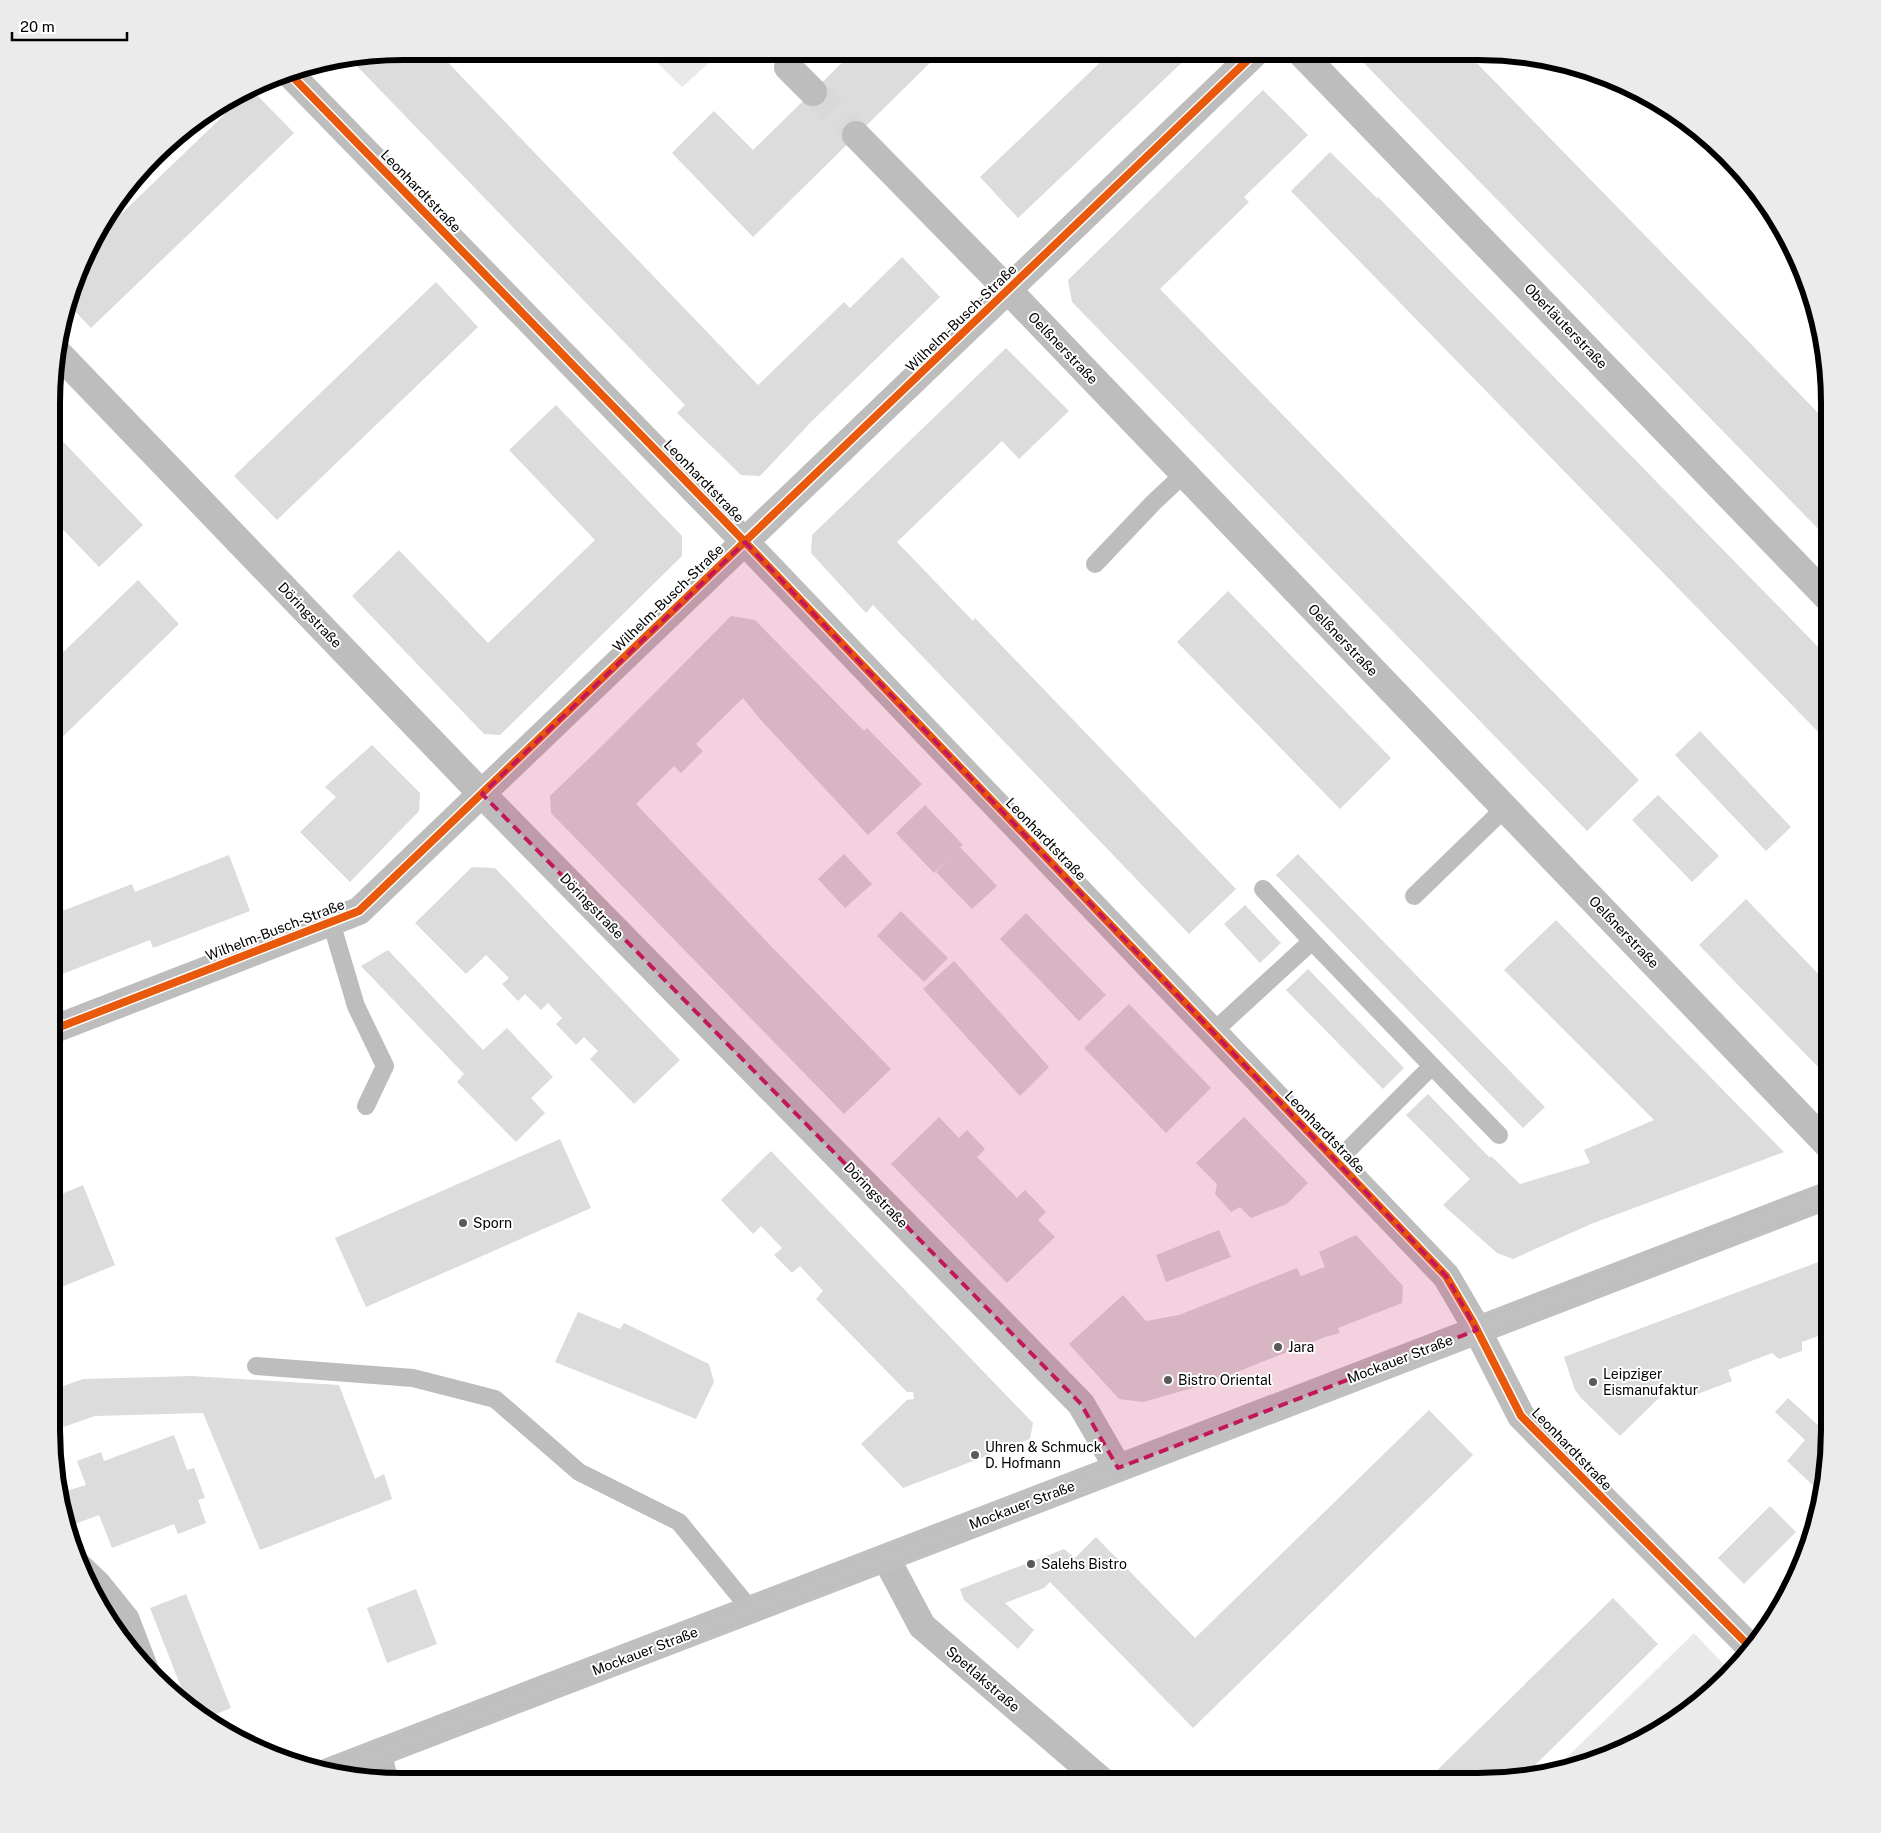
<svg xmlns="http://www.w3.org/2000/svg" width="1881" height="1833" font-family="'Public Sans',sans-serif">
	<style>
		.green { fill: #e9e9e9 }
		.building { fill: #dcdcdc }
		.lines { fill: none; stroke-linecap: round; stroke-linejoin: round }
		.street-tunnel { stroke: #d9d9d9; stroke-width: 28; stroke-dasharray: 28 14; stroke-linecap: butt }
		.lane { stroke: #bdbdbd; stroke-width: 18 }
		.street { stroke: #bdbdbd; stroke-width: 28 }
		.secondary { stroke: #c0c0c0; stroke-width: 28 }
		.tram { stroke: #bdbdbd; stroke-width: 1 }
		.cycleway-casing { stroke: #fff; stroke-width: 11 }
		.cycleway { stroke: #e8590c; stroke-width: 8 }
		.marked { fill: #c2185b; fill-opacity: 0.2; stroke: #c2185b; stroke-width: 4; stroke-dasharray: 10 6; stroke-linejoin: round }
		.poi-dot { fill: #595959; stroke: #fff; stroke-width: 2 }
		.labels { text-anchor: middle; stroke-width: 4; stroke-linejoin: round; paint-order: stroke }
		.street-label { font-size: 14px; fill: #000; stroke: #fff }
		.poi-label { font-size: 14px; fill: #000; stroke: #fff; text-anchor: start }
		.rim { fill: none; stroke: #000; stroke-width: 6 }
	</style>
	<rect width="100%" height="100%" fill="#fff"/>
	<g class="green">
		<path d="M646,52H721L682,87Z"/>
		<path d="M1694,1633L1730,1671L1693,1709L1592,1763L1553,1771Z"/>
	</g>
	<g class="building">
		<path d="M403,51H437L758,385L844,302L850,308L902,257L940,297L811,422L760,476L741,475L677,413L685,405L351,60Z"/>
		<path d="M853,52L940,53L753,237L672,153L714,111L753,150Z"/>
		<path d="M1110,53H1192L1018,218L980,177Z"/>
		<path d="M1355,54H1468L1829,424V540Z"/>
		<path d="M251,89L294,133L91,328L69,305L93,241Z"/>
		<path d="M1263,90L1308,135L1244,197L1249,202L1160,289L1639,780L1587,831L1072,302L1068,280Z"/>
		<path d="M1330,152L1377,198L1378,197L1829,658V743L1291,191Z"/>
		<path d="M436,282L478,327L277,520L234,476Z"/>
		<path d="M1006,348L1069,411L1019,459L1002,441L897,542L973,621L975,618L1236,889L1189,934L873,605L866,613L811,553L812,535Z"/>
		<path d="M556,405L682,536V556L500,735L484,734L352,596L399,550L488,643L595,540L509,450Z"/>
		<path d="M51,429L143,525L99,567L51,517Z"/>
		<path d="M138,580L179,624L51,748V664Z"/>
		<path d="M1228,591L1391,758L1340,809L1177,642Z"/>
		<path d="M731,616L755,620L864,731L867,728L922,784L868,835L760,719L743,698L696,744L703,751L681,773L674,766L636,804L768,943L891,1069L844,1114L551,813L550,796L604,744Z"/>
		<path d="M1700,731L1791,827L1766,851L1675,755Z"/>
		<path d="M372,745L420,793L419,811L350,882L300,832L336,797L325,787Z"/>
		<path d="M1658,795L1719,856L1692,882L1632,820Z"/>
		<path d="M925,805L963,845L960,847L997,886L972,909L936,872L951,856L934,873L896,833Z"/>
		<path d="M844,854L872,884L845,908L818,879Z"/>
		<path d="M1298,854L1545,1107L1523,1128L1276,875Z"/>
		<path d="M229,855L250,911L153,948L150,940L52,978V915L132,884L135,892Z"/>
		<path d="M472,867L495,868L680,1060L634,1104L590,1059L598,1051L584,1037L576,1045L556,1024L562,1018L548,1003L541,1010L525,994L518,1001L502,984L509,978L486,955L466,974L415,923Z"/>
		<path d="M1746,899L1829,985V1064L1822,1071L1699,945Z"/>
		<path d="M1245,905L1281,943L1260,963L1224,924Z"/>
		<path d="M901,911L948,958L924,982L877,936Z"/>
		<path d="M1026,913L1106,995L1079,1021L1000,939Z"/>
		<path d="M1556,920L1784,1152L1591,1224L1513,1259L1497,1253L1443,1205L1470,1179L1406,1115L1428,1094L1490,1158L1491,1156L1520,1184L1590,1163L1584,1150L1654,1120L1504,970Z"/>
		<path d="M388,950L483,1050L507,1028L553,1077L531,1098L545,1113L516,1142L457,1082L464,1074L361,966Z"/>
		<path d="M954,961L1049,1067L1020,1096L923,989Z"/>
		<path d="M1308,969L1404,1068L1383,1089L1286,990Z"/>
		<path d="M1129,1004L1211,1088L1166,1133L1084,1048Z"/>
		<path d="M939,1117L959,1138L967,1130L985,1149L977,1157L1017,1198L1025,1190L1046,1212L1038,1220L1055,1237L1007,1283L891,1164Z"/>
		<path d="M1244,1117L1308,1183L1287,1204L1251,1218L1240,1207L1231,1212L1215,1194L1217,1184L1196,1163Z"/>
		<path d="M560,1139L591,1208L366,1307L335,1238Z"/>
		<path d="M771,1151L1033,1423L1030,1439L903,1488L861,1444L907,1400L914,1399L913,1392H907L816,1299L823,1291L800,1266L792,1273L774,1255L782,1248L761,1226L753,1234L721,1200Z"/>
		<path d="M83,1185L115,1265L52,1291V1198Z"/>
		<path d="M1219,1230L1231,1257L1166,1282L1156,1255Z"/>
		<path d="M1356,1235L1403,1286L1402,1303L1338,1328L1340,1333L1325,1337L1207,1384L1143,1402L1119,1399L1069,1344L1123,1295L1146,1321L1179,1315L1297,1268L1301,1276L1325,1267L1319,1252Z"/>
		<path d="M1829,1258V1332L1802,1342V1351L1779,1359L1772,1353L1728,1370L1732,1381L1695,1395L1691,1384L1662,1395L1620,1436L1581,1398L1575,1390L1564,1357Z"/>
		<path d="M578,1312L620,1329L624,1323L709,1364L714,1382L696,1419L555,1362Z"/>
		<path d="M192,1376L339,1385L375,1479L384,1474L392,1499L260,1550L203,1413L95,1416L52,1431V1390L83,1379Z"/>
		<path d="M1788,1398L1829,1435V1453L1822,1494L1787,1461L1805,1440L1775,1412Z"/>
		<path d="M1429,1410L1473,1455L1193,1728L1050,1582L1044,1588L1005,1603L1034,1630L1018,1649L964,1600L960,1589L1064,1549L1075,1558L1096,1537L1195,1638Z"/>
		<path d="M174,1435L187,1470L194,1468L205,1498L198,1500L206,1523L178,1534L174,1524L112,1548L99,1515L75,1524L63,1492L86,1485L77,1461L101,1452L104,1461Z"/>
		<path d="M1770,1506L1796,1532L1744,1584L1718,1558Z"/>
		<path d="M416,1589L437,1644L387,1663L367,1608Z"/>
		<path d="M186,1594L231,1708L204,1719L190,1710L150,1608Z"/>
		<path d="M1613,1598L1658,1644L1523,1777L1501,1781H1426Z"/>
	</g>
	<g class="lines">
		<path class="street-tunnel" d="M813,92L856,135"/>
		<g class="lane">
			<path d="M1095,564L1154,502L1184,474"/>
			<path d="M1263,889L1312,941"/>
			<path d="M1414,896L1505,808"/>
			<path d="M331,922L356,1006L385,1066L366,1106"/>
			<path d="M1213,1032L1312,941L1432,1066L1336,1162"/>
			<path d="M1432,1066L1499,1135"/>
			<path d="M256,1366L413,1378L495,1399L579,1472L679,1522L746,1604L750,1611"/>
			<path d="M76,1557L101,1581L130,1617L151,1672"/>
		</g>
		<g class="street">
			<path d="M1302,54L1829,599"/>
			<path d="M788,67L813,92"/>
			<path d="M287,71L745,542L1446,1276L1473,1322L1521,1416L1752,1649"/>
			<path d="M856,135L1008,290L1829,1146"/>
			<path d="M56,351L482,794L1081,1404L1118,1468"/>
			<path d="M52,1030L359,911L1254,54"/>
			<path d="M886,1558L922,1626L1102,1781"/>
			<path d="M378,1753L384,1781"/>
		</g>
		<path class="secondary" d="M328,1772L1829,1195"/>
		<g class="tram">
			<path d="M313,1770L1115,1462L1829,1183"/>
			<path d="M343,1775L1237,1430L1829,1205"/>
		</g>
		<defs>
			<g id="cycleway">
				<path d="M287,71L745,542L1446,1276L1473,1322L1521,1416L1752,1649"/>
				<path d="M52,1030L359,911L1254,54"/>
			</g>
		</defs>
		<use href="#cycleway" class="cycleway-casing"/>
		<use href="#cycleway" class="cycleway"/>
	</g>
	<path class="marked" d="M745,542L1446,1276L1477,1330L1118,1468L1081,1404L482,794Z"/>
	<g class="poi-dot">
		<circle cx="463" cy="1223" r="5"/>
		<circle cx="1278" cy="1347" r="5"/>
		<circle cx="1168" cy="1380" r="5"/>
		<circle cx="1593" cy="1382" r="5"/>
		<circle cx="975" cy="1455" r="5"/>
		<circle cx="1031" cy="1564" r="5"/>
	</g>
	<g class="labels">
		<g class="street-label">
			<text transform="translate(421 191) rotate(46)" y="5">Leonhardtstraße</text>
			<text transform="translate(961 318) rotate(-44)" y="5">Wilhelm-Busch-Straße</text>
			<text transform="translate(1566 326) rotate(46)" y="5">Oberläuterstraße</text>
			<text transform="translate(1063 348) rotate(46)" y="5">Oelßnerstraße</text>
			<text transform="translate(704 481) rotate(46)" y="5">Leonhardtstraße</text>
			<text transform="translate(668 598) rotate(-44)" y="5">Wilhelm-Busch-Straße</text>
			<text transform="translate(310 615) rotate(46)" y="5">Döringstraße</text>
			<text transform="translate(1343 640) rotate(46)" y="5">Oelßnerstraße</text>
			<text transform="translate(1046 839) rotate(46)" y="5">Leonhardtstraße</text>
			<text transform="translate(592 906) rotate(46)" y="5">Döringstraße</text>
			<text transform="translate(275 930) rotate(-21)" y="5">Wilhelm-Busch-Straße</text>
			<text transform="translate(1624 932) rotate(46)" y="5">Oelßnerstraße</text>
			<text transform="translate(1325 1132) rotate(46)" y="5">Leonhardtstraße</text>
			<text transform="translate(876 1195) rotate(46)" y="5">Döringstraße</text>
			<text transform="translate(1400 1359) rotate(-21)" y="5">Mockauer Straße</text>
			<text transform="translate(1572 1449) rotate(46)" y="5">Leonhardtstraße</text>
			<text transform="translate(1022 1505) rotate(-21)" y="5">Mockauer Straße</text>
			<text transform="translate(645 1651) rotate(-21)" y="5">Mockauer Straße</text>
			<text transform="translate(983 1679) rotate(41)" y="5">Spetlakstraße</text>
		</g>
		<g class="poi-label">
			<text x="473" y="1228">Sporn</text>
			<text x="1288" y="1352">Jara</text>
			<text x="1603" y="1379">Leipziger<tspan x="1603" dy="16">Eismanufaktur</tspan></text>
			<text x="1178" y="1385">Bistro Oriental</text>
			<text x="985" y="1452">Uhren &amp; Schmuck<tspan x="985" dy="16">D. Hofmann</tspan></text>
			<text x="1041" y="1569">Salehs Bistro</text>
		</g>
	</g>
	<path d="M0 0H1881V1833H0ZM403 60H1478A343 343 0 0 1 1821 403V1430A343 343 0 0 1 1478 1773H403A343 343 0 0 1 60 1430V403A343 343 0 0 1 403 60Z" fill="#ebebeb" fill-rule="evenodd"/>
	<path class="rim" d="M403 60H1478A343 343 0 0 1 1821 403V1430A343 343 0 0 1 1478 1773H403A343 343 0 0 1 60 1430V403A343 343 0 0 1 403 60Z"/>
	<path d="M12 32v8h115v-8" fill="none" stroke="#000000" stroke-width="2.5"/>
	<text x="20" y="32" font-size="15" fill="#000000" stroke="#ffffff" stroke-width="4" paint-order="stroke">20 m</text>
</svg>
